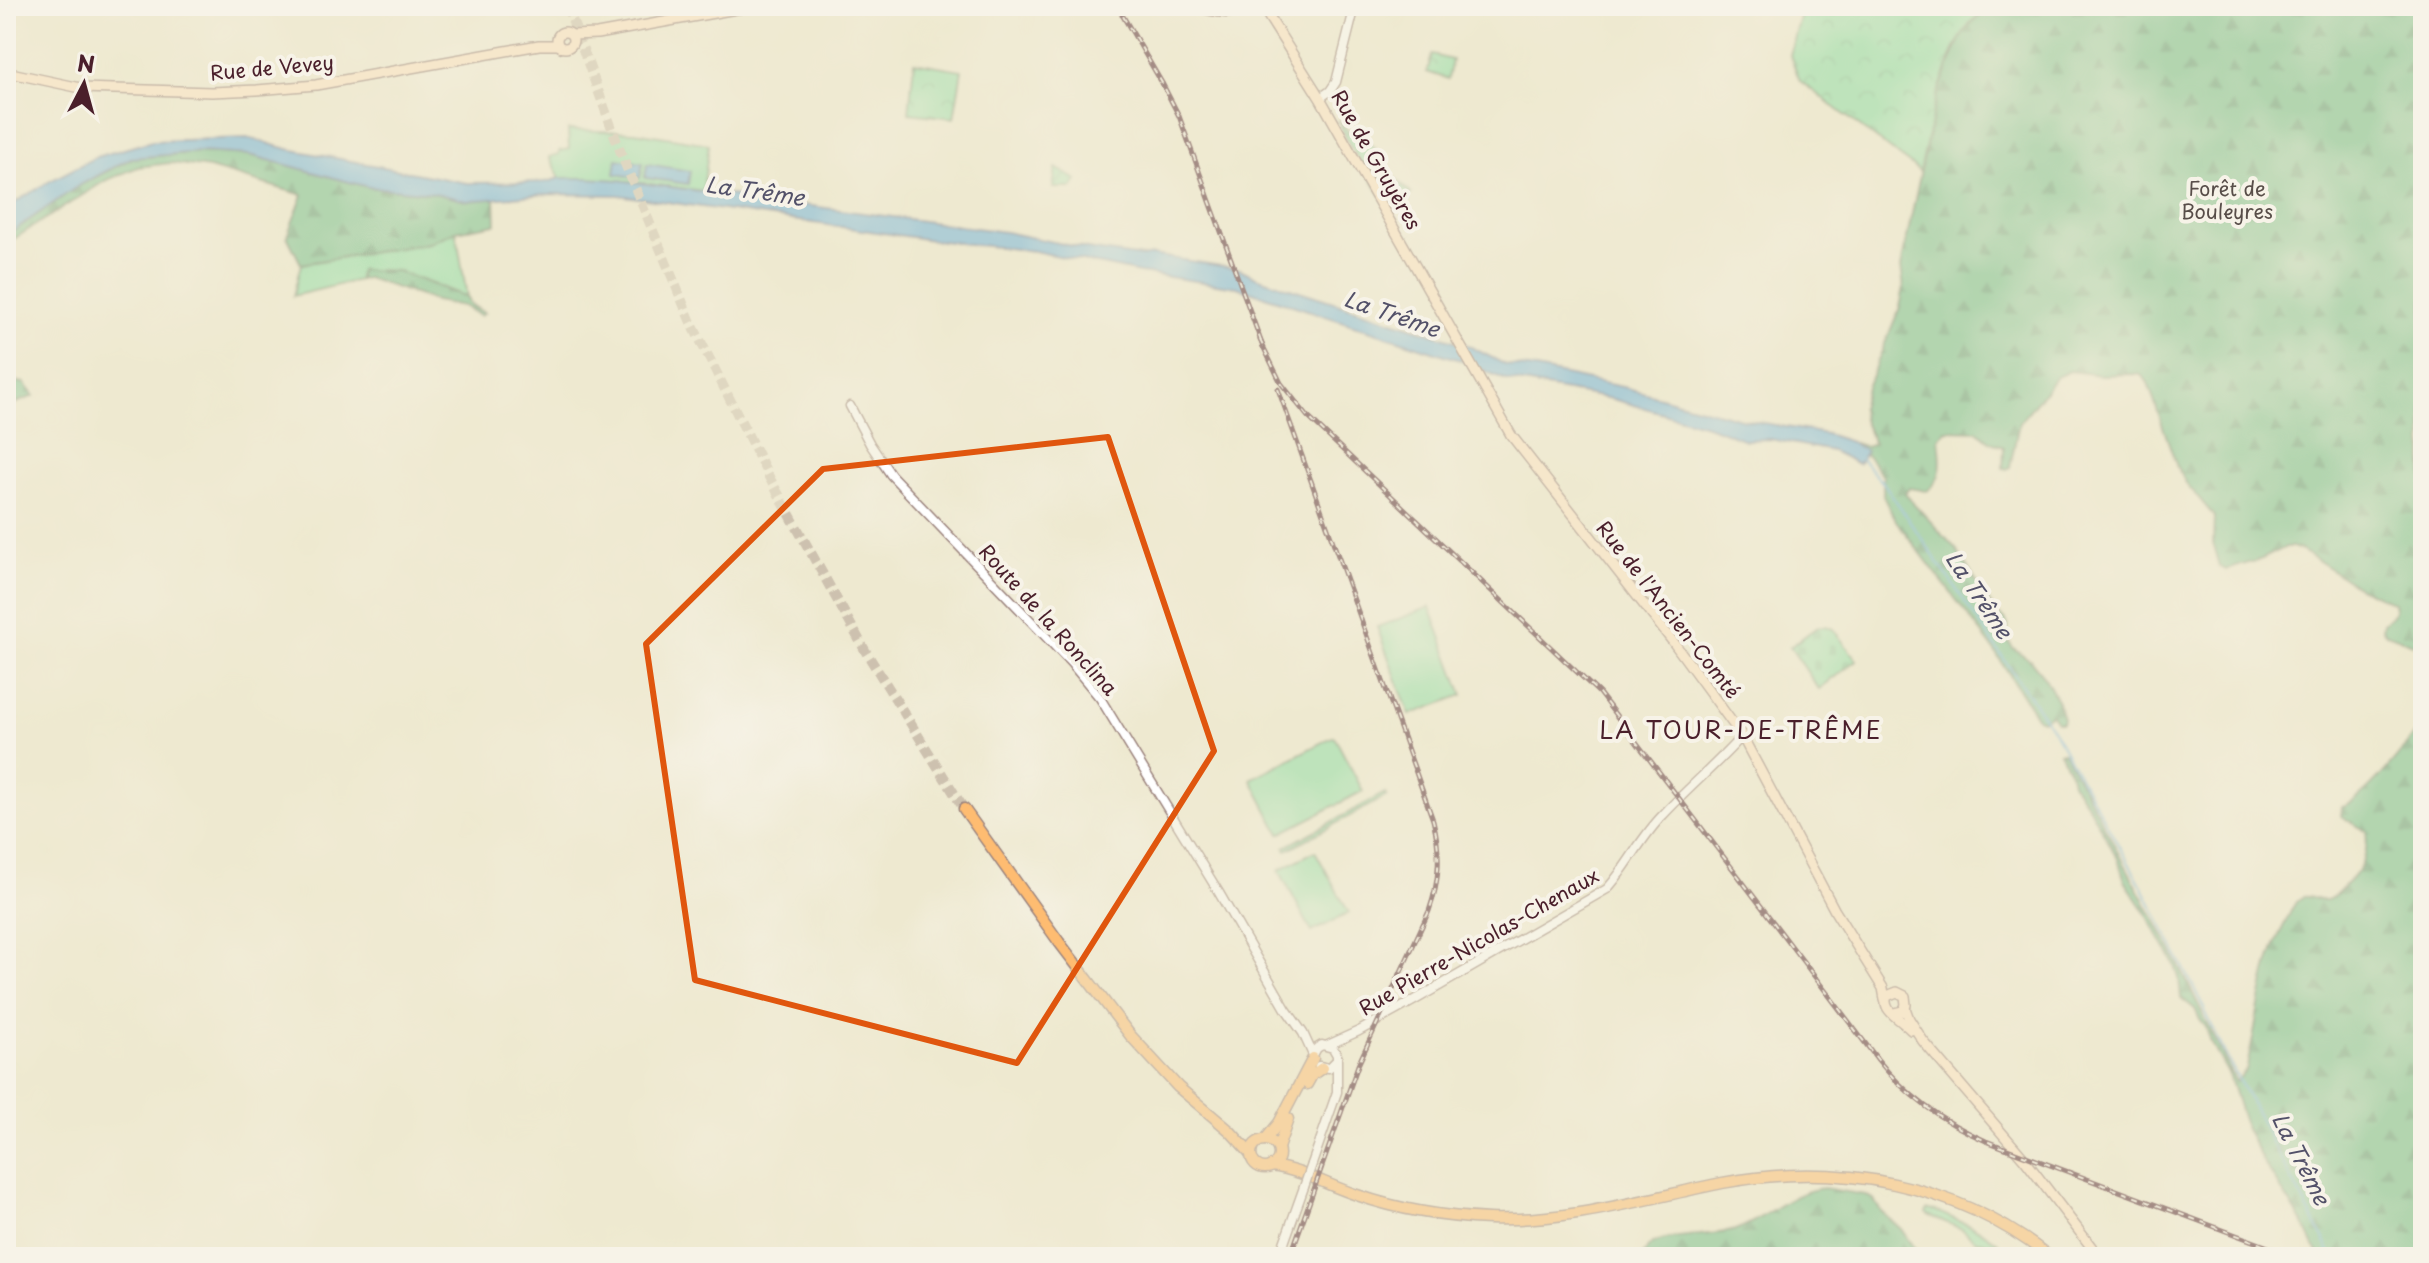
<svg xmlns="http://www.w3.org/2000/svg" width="2429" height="1263" font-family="'Playpen Sans',sans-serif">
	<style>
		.grass { fill: #83dca2; stroke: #667e66; stroke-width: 2 }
		.forest { fill: url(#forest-firs); stroke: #5a6e5a; stroke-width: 2 }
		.cemetery { fill: url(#cemetery-stones); stroke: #667e66; stroke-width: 2 }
		.park { fill: url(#park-crowns); stroke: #667e66; stroke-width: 2 }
		.garden { fill: url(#garden-furrows); stroke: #667e66; stroke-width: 2 }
		.water { fill: #65addc; stroke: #586684; stroke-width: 2 }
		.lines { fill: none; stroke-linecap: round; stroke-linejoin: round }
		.stream { stroke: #65addc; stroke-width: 2 }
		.trunk-tunnel { stroke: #cdc1af; stroke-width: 10; stroke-dasharray: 10 5; stroke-linecap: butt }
		.tertiary-casing { stroke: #9c847e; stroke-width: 11 }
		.secondary-casing { stroke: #9c847e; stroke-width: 12 }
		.trunk-casing { stroke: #9c847e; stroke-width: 13 }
		.tertiary { stroke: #fff; stroke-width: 8 }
		.secondary { stroke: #ffe4c6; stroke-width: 9 }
		.trunk { stroke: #febc71; stroke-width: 10 }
		.rail-casing { stroke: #4a1f2b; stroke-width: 5 }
		.rail { stroke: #f7f3e8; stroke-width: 2; stroke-dasharray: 6; stroke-linecap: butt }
		.tertiary-bridge-casing { stroke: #9c847e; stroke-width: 11; stroke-linecap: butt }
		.tertiary-bridge { stroke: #fff; stroke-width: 8 }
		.marked { fill: none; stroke: #e0560e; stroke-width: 6; stroke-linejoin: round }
		.labels { text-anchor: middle; stroke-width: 8; stroke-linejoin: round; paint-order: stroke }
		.street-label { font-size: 20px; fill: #4a1f2b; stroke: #f7f3e8 }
		.park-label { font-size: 20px; fill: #584e49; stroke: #f7f3e8 }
		.water-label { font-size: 22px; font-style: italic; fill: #535169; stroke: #f7f3e8 }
		.quarter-label { font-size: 24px; letter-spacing: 2px; fill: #4a1f2b; stroke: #f7f3e8 }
	</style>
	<defs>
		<pattern id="forest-firs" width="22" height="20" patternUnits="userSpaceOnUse" patternTransform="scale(2)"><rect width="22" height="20" fill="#6abc88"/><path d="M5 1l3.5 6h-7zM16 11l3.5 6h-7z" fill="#59986f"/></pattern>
		<pattern id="cemetery-stones" width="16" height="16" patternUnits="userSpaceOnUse" patternTransform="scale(2)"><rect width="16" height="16" fill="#83dca2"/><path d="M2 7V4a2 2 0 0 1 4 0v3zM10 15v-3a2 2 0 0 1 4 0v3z" fill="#73bc8c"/></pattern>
		<pattern id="park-crowns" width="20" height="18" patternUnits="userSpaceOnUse" patternTransform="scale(2)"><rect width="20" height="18" fill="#83dca2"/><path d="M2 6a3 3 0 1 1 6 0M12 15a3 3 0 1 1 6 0" fill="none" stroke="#73bc8c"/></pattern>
		<pattern id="garden-furrows" width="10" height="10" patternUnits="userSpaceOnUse" patternTransform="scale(2)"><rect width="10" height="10" fill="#83dca2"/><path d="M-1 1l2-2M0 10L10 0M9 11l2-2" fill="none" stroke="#73bc8c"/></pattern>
	</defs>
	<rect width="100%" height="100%" fill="#f7f3e8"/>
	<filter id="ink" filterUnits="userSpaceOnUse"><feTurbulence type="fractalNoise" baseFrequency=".0125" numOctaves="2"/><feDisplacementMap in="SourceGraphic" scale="16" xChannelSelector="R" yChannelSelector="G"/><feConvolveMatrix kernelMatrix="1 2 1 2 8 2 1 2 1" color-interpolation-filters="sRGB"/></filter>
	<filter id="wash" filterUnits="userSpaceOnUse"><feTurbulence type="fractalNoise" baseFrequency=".006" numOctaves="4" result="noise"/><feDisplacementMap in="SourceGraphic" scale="32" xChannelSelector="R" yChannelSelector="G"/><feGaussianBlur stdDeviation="1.8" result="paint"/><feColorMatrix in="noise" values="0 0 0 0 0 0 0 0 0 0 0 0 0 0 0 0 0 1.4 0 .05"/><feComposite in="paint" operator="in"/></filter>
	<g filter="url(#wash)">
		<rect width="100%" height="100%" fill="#eee9d0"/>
		<g class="grass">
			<path d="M568,130L635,132L709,144L703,191L618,180L560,178L549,157L559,154V151L569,149Z"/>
			<path d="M456,231L467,297L396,271L360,270L359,280L293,296L301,264L429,243Z"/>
			<path d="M1430,607L1463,695L1410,715L1377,627Z"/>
			<path d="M1334,736L1363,791L1280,834L1251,779Z"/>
			<path d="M1385,793L1387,796L1287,850L1285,847Z"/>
			<path d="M1315,851L1349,913L1312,932L1279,870Z"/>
			<path d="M1928,1210L1936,1211L1982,1231L1998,1242L1996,1244L1976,1241L1962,1229L1928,1215L1926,1213Z"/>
		</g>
		<g class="forest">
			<path d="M1990,6H2423V648L2387,634L2382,629L2383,623C2389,617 2397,613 2394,603L2360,588L2301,550L2292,547H2286L2262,559L2226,570L2219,566L2213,545L2214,516L2186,483L2177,467L2148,383L2143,376L2138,374L2102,375L2070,371L2056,377L2019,423L2010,467L2007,469L2003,468L2004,447L1991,442L1977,431L1946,430L1939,438C1941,457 1945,479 1927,491L1909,488L1905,494L1956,549L1994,610L2006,621L2008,626L2007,639L2013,648L2030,660L2045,678L2057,700L2063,718L2062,722H2057L2051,714L2042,720L2037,718L1992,647L1894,518L1883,496V476L1869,458L1854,446L1855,443L1866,447L1874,444L1863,420L1861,408L1865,392L1900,307L1904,287L1901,268L1903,257L1936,98L1963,31Z"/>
			<path d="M200,152L250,155L368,187L434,193L467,201L495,198L496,224L456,231L429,243L301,264L287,236L303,195L209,168L171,163L138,167L105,181L6,244V233L13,231L78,186L132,158Z"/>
			<path d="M360,270L396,271L467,297L469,303L484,313L480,316L463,306L435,301L367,278L359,280Z"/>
			<path d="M12,381L24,383L34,396L6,407V382Z"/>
			<path d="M2423,722V1257H2328L2319,1253L2314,1246L2303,1223L2263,1162L2245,1126L2229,1075L2210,1041L2206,1027L2200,1020L2195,1009L2181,998L2179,978L2174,963L2143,908L2125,881L2118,859L2087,804L2072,783L2070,772L2059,752H2064L2174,955L2236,1082L2246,1070C2259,1020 2260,969 2285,923C2289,916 2292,907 2297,901C2306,891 2315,902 2326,900C2332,899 2336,894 2340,890C2358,874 2370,857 2366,831L2341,816L2342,807C2365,801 2409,743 2423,722Z"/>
			<path d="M1824,1188L1865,1195L1873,1199L1881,1211L1901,1229L1920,1257H1642C1643,1256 1648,1247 1649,1246C1662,1233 1715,1237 1735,1230C1767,1219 1789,1191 1824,1188Z"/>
		</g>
		<path class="cemetery" d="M1826,626L1833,629L1857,660L1819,689L1790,647L1817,627Z"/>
		<g class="park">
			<path d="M1803,6H1990L1970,23L1955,47L1936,98L1920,172L1800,81L1790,55Z"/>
			<path d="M1432,55L1452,60L1448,79L1427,72Z"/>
			<path d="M914,62L962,70L954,118L909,113Z"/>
			<path d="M1337,119L1359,142L1364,138L1377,150L1373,155L1411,194L1387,205L1350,146Z"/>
		</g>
		<path class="garden" d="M1056,168L1077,180L1072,188H1053Z"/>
		<g class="water">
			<path d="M248,138L288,149L467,183L546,182L560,178H587L618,180L1005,232L1087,249L1142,257L1152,255L1240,269L1256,277L1467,345L1506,365L1536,369L1627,388L1741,419L1826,434L1851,442L1866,451L1858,464L1832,451L1770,439L1745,440L1710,426L1612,399L1506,380L1460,360L1237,287L1140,273L1034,251L932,240L618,195L546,194L467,201L434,193L368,187L250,155L200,152L131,158L78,186L13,231L6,233V208L50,181L96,157L152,141Z"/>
			<path d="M617,159L643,163L640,178L615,174Z"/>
			<path d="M647,164L690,171L688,184L645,178Z"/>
		</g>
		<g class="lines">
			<path class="stream" d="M1859,457L1885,485L2056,735L2143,888L2200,1000L2225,1054L2333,1257"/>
		</g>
	</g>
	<g filter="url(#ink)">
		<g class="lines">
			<path class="trunk-tunnel" d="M567,6L624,161L690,320L769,477L866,652L964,809"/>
			<defs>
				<g id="tertiary">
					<path d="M1320,98L1330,91L1336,82L1355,6"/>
					<path d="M850,406L870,444L891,475L1071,663L1100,698L1218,891L1286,1009L1303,1033L1313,1055"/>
					<path d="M1328,1045L1359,1031L1415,1000L1607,889C1628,866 1641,837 1663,815C1688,788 1717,764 1742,736"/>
					<path d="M1319,1066L1329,1068L1335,1062"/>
					<path d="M1312,1164L1337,1092V1055L1333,1048L1322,1045L1317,1048L1313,1055"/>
					<path d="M1279,1257L1304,1187"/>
				</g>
				<g id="secondary">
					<path d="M1192,6C1218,13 1230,16 1255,6"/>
					<path d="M1262,6L1320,98L1511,435L1674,643L1742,736L1835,911L1883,988L1885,999"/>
					<circle cx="565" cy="40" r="8"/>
					<path d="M572,35L597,34L753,6"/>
					<path d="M6,72L81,88L212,92L257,90L316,85L539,45H558"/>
					<path d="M1905,1008L1909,1019L1923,1041L2025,1160L2099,1257"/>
					<path d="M1894,1013L1903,1011L1906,1005L1905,996L1897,992L1887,996C1881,1011 1901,1019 1911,1030"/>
				</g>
				<g id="trunk">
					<path d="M964,809L1059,942L1130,1035L1178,1087L1230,1131L1251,1154"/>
					<path d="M1307,1084L1312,1075L1322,1068"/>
					<path d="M1265,1140L1279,1123L1313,1058"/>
					<circle cx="1265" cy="1154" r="14"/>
					<path d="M1278,1148L1288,1119"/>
					<path d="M1271,1166C1302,1170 1329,1186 1357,1195C1400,1210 1444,1217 1489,1219C1569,1222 1644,1199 1722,1183C1838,1161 1957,1183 2050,1257"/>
				</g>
			</defs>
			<use href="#tertiary" class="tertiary-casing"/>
			<use href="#secondary" class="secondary-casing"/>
			<use href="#trunk" class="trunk-casing"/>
			<use href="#tertiary" class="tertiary"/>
			<use href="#secondary" class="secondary"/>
			<use href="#trunk" class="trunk"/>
			<defs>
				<g id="rail">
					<path d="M1117,6L1162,83L1179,116L1263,347"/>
					<path d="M1260,340L1281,383L1308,417L1599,693L1878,1060C1907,1097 1943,1122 1986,1141L2295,1257"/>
					<path d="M1278,389L1433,820C1441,852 1440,880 1429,911L1358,1065L1290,1257"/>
				</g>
			</defs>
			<use href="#rail" class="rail-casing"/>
			<use href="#rail" class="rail"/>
			<defs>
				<path id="tertiary-bridge" d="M1304,1187L1312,1164"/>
			</defs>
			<use href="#tertiary-bridge" class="tertiary-bridge-casing"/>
			<use href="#tertiary-bridge" class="tertiary-bridge"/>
		</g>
	</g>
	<path d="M0 0H2429V1263H0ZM1108,437L1214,751L1017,1063L695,980L646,644L823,469Z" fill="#eee9d0" fill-opacity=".55" fill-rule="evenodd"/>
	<path class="marked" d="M1108,437L1214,751L1017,1063L695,980L646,644L823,469Z"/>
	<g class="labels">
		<g class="street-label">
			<text transform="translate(272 68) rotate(-5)" y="7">Rue de Vevey</text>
			<text transform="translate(1376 160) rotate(60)" y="7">Rue de Gruyères</text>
			<text transform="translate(1668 610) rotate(52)" y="7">Rue de l'Ancien-Comté</text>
			<text transform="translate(1048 620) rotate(48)" y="7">Route de la Ronclina</text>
			<text transform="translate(1479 942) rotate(-30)" y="7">Rue Pierre-Nicolas-Chenaux</text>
		</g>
		<g class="park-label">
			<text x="2227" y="196">Forêt de<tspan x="2227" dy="23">Bouleyres</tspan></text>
		</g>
		<g class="water-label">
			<text transform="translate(755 191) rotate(8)" y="8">La Trême</text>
			<text transform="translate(1392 314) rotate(19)" y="8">La Trême</text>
			<text transform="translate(1979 595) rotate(56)" y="8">La Trême</text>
			<text transform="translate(2301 1159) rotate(63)" y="8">La Trême</text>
		</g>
		<g class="quarter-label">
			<text x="1741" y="739">LA TOUR-DE-TRÊME</text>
		</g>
	</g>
	<rect width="2429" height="1263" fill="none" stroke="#f7f3e8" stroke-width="32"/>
	<g transform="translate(84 84) rotate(6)" stroke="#f7f3e8" stroke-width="6" paint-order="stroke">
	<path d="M0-6L14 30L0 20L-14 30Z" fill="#4a1f2b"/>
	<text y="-12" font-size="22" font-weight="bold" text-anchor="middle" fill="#4a1f2b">N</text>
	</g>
</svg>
